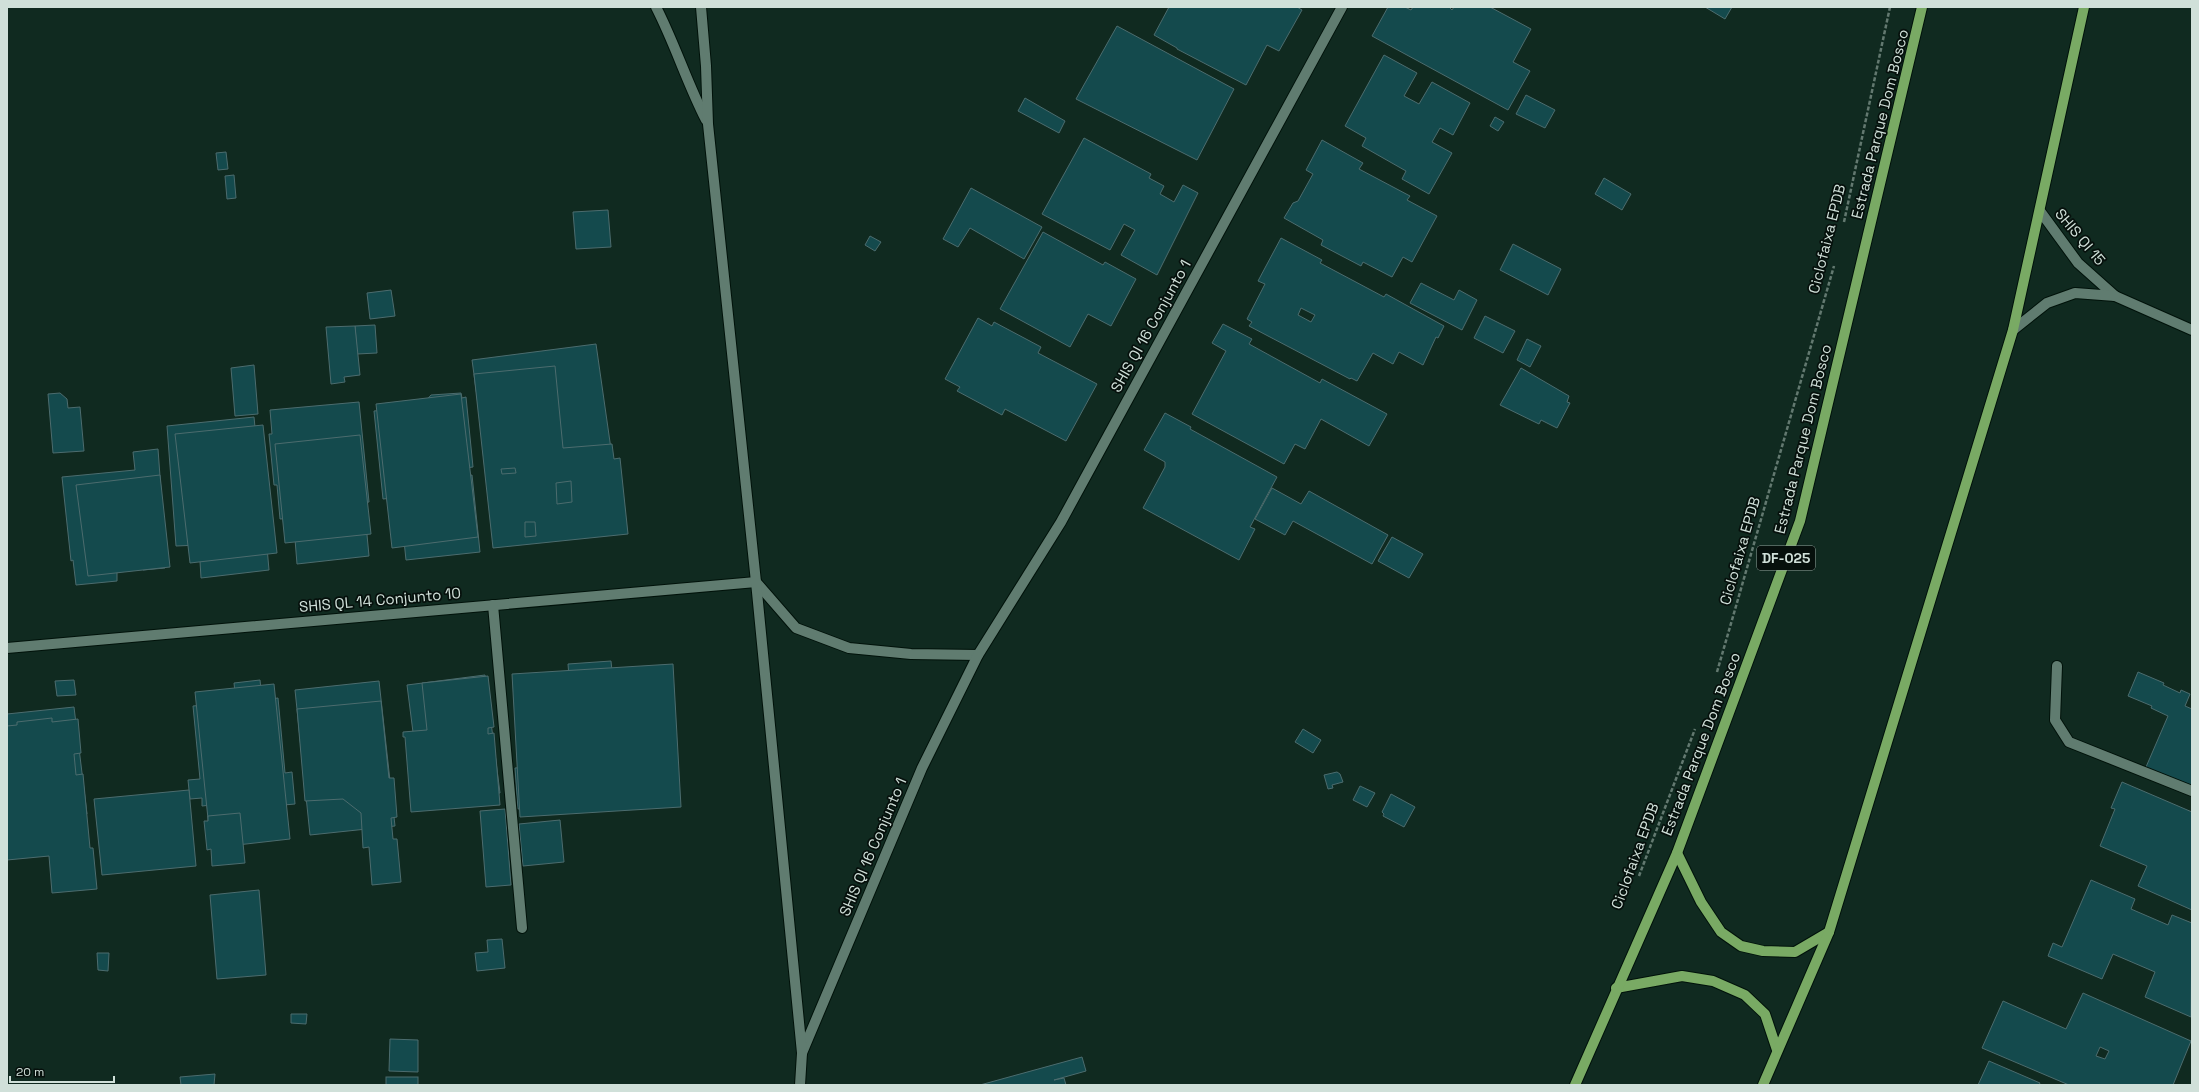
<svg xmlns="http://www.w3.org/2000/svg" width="2199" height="1092" font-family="'Space Grotesk',sans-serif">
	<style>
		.building { fill: #144a4d; stroke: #4c6c6e; fill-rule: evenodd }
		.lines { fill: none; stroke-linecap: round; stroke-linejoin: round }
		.service-casing { stroke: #00120a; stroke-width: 12 }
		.minor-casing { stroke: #00120a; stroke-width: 12 }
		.tertiary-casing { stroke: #00120a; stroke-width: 12 }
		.primary-casing { stroke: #00120a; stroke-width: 12 }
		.path { stroke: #637970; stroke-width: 2.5; stroke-dasharray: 4 2; stroke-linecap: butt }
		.service { stroke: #607c70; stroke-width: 10 }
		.minor { stroke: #607c70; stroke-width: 10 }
		.tertiary { stroke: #607c70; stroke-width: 10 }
		.primary { stroke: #79aa64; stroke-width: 10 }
		.labels { text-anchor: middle; stroke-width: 3.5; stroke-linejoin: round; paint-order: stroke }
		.shield { fill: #06100c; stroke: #93a29c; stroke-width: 1 }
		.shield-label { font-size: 14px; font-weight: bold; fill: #d0e0d9 }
		.street-label { font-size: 15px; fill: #d0e0d9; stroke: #06100c }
	</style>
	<rect width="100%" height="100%" fill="#102a20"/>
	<g class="building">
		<path d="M1169,7H1297L1302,10L1279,51L1267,45L1246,85L1177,49V48L1154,35Z"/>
		<path d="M1388,7H1405L1411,10L1413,7H1449L1452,10L1454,7H1490L1531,29L1513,62L1530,71L1508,110L1372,36Z"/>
		<path d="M1705,7H1732L1725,19Z"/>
		<path d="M1117,26L1234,89L1197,160L1076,99Z"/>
		<path d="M1384,55L1417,73L1404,96L1419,104L1432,82L1470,103L1453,135L1440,128L1432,142L1452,153L1429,194L1402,179L1406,171L1362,146L1366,138L1345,126Z"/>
		<path d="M1526,95L1555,110L1545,128L1516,114Z"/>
		<path d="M1025,98L1065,121L1059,133L1018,111Z"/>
		<path d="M1495,117L1504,122L1498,131L1490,126Z"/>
		<path d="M1084,138L1151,174L1149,178L1164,186L1160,194L1174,202L1183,185L1198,193L1157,275L1121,255L1135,230L1124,224L1110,250L1042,214Z"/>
		<path d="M1322,140L1363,163L1359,169L1410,196L1407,200L1437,216L1412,262L1403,257L1392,277L1363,262L1361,266L1321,245L1323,240L1284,218L1293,203L1298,201L1313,174L1306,170Z"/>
		<path d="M226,152L228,169L218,170L216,153Z"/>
		<path d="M234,175L236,198L227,199L225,176Z"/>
		<path d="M1604,178L1631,194L1622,210L1595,194Z"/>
		<path d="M971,188L1042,227L1024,259L970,228L958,247L943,239Z"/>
		<path d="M608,210L611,247L576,249L573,212Z"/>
		<path d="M1043,232L1103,265L1105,262L1136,279L1111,326L1088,314L1070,347L1000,309Z"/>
		<path d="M870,236L881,242L875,251L865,245Z"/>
		<path d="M1281,238L1322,260L1320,263L1384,297L1386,294L1444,326L1438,338L1436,337L1423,365L1399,352L1393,364L1373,353L1357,381L1351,378L1350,379L1249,326L1252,322L1247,319L1265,284L1258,281ZM1301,308L1315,315L1311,322L1298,315Z"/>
		<path d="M1513,244L1561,269L1548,295L1500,270Z"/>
		<path d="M1421,283L1454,300L1459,290L1477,300L1462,330L1410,303Z"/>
		<path d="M391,290L395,316L370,319L367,293Z"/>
		<path d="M1485,316L1515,331L1503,353L1474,338Z"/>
		<path d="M978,318L992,326L994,322L1041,347L1038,353L1097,384L1066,441L1005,409L1002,415L957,391L960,387L945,379Z"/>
		<path d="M1223,324L1252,339L1249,344L1320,383L1322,379L1387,414L1369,446L1321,419L1305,449L1295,444L1284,464L1192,414L1226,351L1212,343Z"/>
		<path d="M375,325L377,353L357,354L355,326Z"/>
		<path d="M355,326L360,375L344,377L345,382L331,384L326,327Z"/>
		<path d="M1527,339L1541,346L1530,367L1517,360Z"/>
		<path d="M596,344L622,526L497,543L472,360Z"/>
		<path d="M254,365L258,414L235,416L231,368Z"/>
		<path d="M555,366L563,448L612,444L614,459L620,458L628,534L493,548L474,374ZM515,468L516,473L502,474L501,469ZM571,481L572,502L557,504L556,483ZM525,522H535L536,536L525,537Z"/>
		<path d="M1521,368L1569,396L1567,402L1570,403L1557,428L1541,420L1539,424L1500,405Z"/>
		<path d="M60,393L67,399L68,408L80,407L84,451L53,453L48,394Z"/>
		<path d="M461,393L462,398L466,397L473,467L465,468V476L472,475L480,552L406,560L401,512L415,511L413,487H410L411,496L383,499L374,411L421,406L431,395Z"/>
		<path d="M461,394L478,537L392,548L376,404Z"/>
		<path d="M359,402L369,502L364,503L369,556L297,564L294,527H296L295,518L280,519L277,485H274L269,434H272L270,410Z"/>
		<path d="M1165,413L1191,427L1190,429L1277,477L1250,527L1255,529L1239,560L1143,508L1165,467V462L1144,450Z"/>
		<path d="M254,417L264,519L261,520L262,536H266L269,570L201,578L199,545L176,546L167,426ZM227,485L228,492L208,494V486Z"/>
		<path d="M263,425L277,553L190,563L175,434Z"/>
		<path d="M360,435L371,534L285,543L275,444Z"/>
		<path d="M158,449L161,490H158L165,568L143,570L142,560L122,562L123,571L117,572V581L76,585L73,560L71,561L62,477L135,470L133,452Z"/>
		<path d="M160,475L170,567L88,576L76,485Z"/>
		<path d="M1272,488L1301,504L1309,491L1388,535L1372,564L1293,521L1285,535L1255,519Z"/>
		<path d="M1392,537L1423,554L1409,578L1378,561Z"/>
		<path d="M611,661L613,681L639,679L647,768L595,772L597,801L518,809L515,768L526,767L519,692L563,688L565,705L571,704L568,664Z"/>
		<path d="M673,664L681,807L520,817L512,674Z"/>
		<path d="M2138,672L2164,683L2163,685L2180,693L2181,690L2190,694L2185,706L2192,709V795L2143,774L2168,716L2151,708L2152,706L2128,696Z"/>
		<path d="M485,675L500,793L422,803L407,685Z"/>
		<path d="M488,676L494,727L488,728V734L494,733L500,805L411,812L405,737H403V732L427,730L422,683Z"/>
		<path d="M74,680L76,695L57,696L55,681Z"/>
		<path d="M260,680L262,700L278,698L285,773L292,772L295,804L239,809V802L202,806V798L190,799L189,790L188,780L200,779L193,706L236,702L234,683ZM235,792L236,800L221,802L220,793Z"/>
		<path d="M379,681L395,826L310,835L295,690Z"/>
		<path d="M274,684L290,839L211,848L195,692Z"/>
		<path d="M381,701L389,778H394L397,817L391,818L393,839H397L401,882L372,885L369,847L363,848L361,813L343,799L305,801L297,709Z"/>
		<path d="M74,707L87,814L9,823L7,808V714Z"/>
		<path d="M52,718V722L78,719L81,753L74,754L76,775L83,774L90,848H93L97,889L52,893L49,856L7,860V726L17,725V722Z"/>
		<path d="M1303,729L1321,740L1313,753L1295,742Z"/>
		<path d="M1337,772L1340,774L1343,782L1332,785L1333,788L1328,789L1324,775Z"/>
		<path d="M2122,782L2192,812V910L2138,886L2147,866L2100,846L2115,809L2111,808Z"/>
		<path d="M1360,786L1375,793L1367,807L1353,800Z"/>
		<path d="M189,790L196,866L102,875L94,799Z"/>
		<path d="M1391,794L1415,807L1404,827L1383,816L1384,814L1382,812Z"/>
		<path d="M505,809L511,885L486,887L480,811Z"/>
		<path d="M240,813L245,863L212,866L211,849L207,850L204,821H208V816Z"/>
		<path d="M560,820L564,862L523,866L519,824Z"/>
		<path d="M2091,880L2135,899L2131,909L2168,925L2172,915L2192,923L2191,1017L2145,997L2155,972L2113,954L2102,979L2048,956L2053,943L2062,947Z"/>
		<path d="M259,890L266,975L217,979L210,895Z"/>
		<path d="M502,939L505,968L477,971L475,953L488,952L487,940Z"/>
		<path d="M97,953H109L108,971L98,970Z"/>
		<path d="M2083,993L2191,1041L2173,1085H2069L1982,1048L2003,1001L2066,1029ZM2100,1047L2109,1051L2105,1059L2096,1056Z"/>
		<path d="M291,1014H307L306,1024L291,1023Z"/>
		<path d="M390,1039L418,1040V1072L389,1071Z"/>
		<path d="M1082,1057L1086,1071L1054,1080L1064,1078L1066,1085H980Z"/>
		<path d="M1989,1061L2040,1083L2039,1085H1978Z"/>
		<path d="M215,1074L214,1085H181L180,1077Z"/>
		<rect x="386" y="1077" width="32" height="8"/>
	</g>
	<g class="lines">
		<defs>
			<path id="service" d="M493,605L522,928"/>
			<g id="minor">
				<path d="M2040,211L2078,263L2115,296L2192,330"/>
				<path d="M2013,330L2047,303L2075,293L2115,296"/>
				<path d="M7,648L756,582L796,628L849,648L911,654L978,655"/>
				<path d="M2057,666L2055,720L2069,742L2192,791"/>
				<path d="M802,1053L922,768L978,655L1061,522L1342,7"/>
			</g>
			<g id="tertiary">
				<path d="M656,7C675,44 687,83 706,120"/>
				<path d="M701,7L706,66L708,124L756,582L802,1053L800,1085"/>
			</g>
			<g id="primary">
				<path d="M1677,853L1701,902L1721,932L1741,946L1763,951L1795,952L1829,932"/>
				<path d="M1616,988L1682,976L1713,981L1745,995L1765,1014L1777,1050"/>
				<path d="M1575,1085L1677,853L1800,521L1922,7"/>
				<path d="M1763,1085L1829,932L2013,330L2084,7"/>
			</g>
		</defs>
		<use href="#service" class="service-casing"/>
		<use href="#minor" class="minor-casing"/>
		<use href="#tertiary" class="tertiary-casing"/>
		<use href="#primary" class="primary-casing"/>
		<g class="path">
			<path d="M1844,222L1890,7"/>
			<path d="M1717,672L1834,266"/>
			<path d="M1639,876L1695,729"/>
		</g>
		<use href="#service" class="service"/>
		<use href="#minor" class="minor"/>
		<use href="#tertiary" class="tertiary"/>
		<use href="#primary" class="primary"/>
	</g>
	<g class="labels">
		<rect class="shield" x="1757" y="546" width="58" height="24" rx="3"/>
		<g class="shield-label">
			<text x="1786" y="563">DF-025</text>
		</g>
		<g class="street-label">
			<text transform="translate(1880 124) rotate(-76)" y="5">Estrada Parque Dom Bosco</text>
			<text transform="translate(2080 237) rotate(50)" y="5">SHIS QI 15</text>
			<text transform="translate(1827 239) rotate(-76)" y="5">Ciclofaixa EPDB</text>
			<text transform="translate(1151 326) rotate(-61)" y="5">SHIS QI 16 Conjunto 1</text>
			<text transform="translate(1803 439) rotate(-76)" y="5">Estrada Parque Dom Bosco</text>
			<text transform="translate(1740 551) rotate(-74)" y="5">Ciclofaixa EPDB</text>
			<text transform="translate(380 600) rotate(-5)" y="5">SHIS QL 14 Conjunto 10</text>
			<text transform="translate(1701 744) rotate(-69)" y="5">Estrada Parque Dom Bosco</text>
			<text transform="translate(873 847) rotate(-67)" y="5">SHIS QI 16 Conjunto 1</text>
			<text transform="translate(1635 856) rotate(-70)" y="5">Ciclofaixa EPDB</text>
		</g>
	</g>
	<rect width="2199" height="1092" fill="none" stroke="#d0e0d9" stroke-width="16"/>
	<path d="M10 1076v6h104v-6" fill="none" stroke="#d0e0d9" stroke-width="2"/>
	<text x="16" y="1076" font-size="12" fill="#d0e0d9" stroke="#06100c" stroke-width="3" paint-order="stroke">20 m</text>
</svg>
